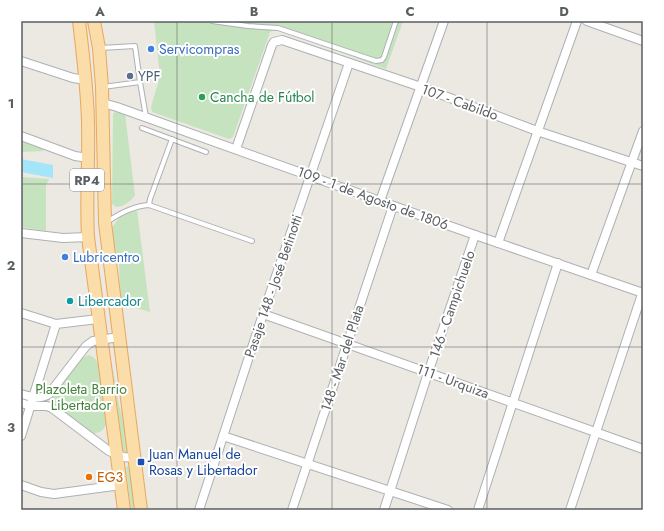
<svg xmlns="http://www.w3.org/2000/svg" width="664" height="531" font-family="Jost,sans-serif">
	<style>
		.green { fill: #c6e3bf }
		.water { fill: #a4e5fa }
		.lines { fill: none; stroke-linecap: round; stroke-linejoin: round }
		.service-casing { stroke: #adb1b4; stroke-width: 6 }
		.minor-casing { stroke: #adb1b4; stroke-width: 10 }
		.primary-casing { stroke: #e9a75d; stroke-width: 14 }
		.service { stroke: #fff; stroke-width: 4 }
		.minor { stroke: #fff; stroke-width: 8 }
		.primary { stroke: #fadda8; stroke-width: 12 }
		.grid { fill: none; stroke: #5a5f62; stroke-width: 1; stroke-opacity: 0.55 }
		.shop-dot { fill: #3f7fe0; stroke: #fff; stroke-width: 1.5 }
		.service-dot { fill: #5c6f8a; stroke: #fff; stroke-width: 1.5 }
		.leisure-dot { fill: #2e9e5b; stroke: #fff; stroke-width: 1.5 }
		.culture-dot { fill: #0f9aa8; stroke: #fff; stroke-width: 1.5 }
		.transit-dot { fill: #1a4fb4; stroke: #fff; stroke-width: 1.5 }
		.food-dot { fill: #e8710a; stroke: #fff; stroke-width: 1.5 }
		.labels { text-anchor: middle; stroke-width: 4; stroke-linejoin: round; paint-order: stroke }
		.shield { fill: #fff; stroke: #8c8f91; stroke-width: 1 }
		.shield-label { font-size: 13px; font-weight: bold; fill: #5a5f62 }
		.shop-label { font-size: 14px; fill: #366cbe; stroke: #fff; text-anchor: start }
		.service-label { font-size: 14px; fill: #4e5e75; stroke: #fff; text-anchor: start }
		.leisure-label { font-size: 14px; fill: #27864d; stroke: #fff; text-anchor: start }
		.street-label { font-size: 14px; fill: #5a5f62; stroke: #fff }
		.culture-label { font-size: 14px; fill: #0d838f; stroke: #fff; text-anchor: start }
		.park-label { font-size: 14px; fill: #448239; stroke: #fff }
		.transit-label { font-size: 14px; fill: #164399; stroke: #fff; text-anchor: start }
		.food-label { font-size: 14px; fill: #c56008; stroke: #fff; text-anchor: start }
		.neatline { fill: none; stroke: #5a5f62; stroke-width: 1.5 }
		.grid-label { font-size: 13px; text-anchor: middle; font-weight: bold; fill: #5a5f62 }
	</style>
	<rect width="100%" height="100%" fill="#ece8e2"/>
	<g class="green">
		<path d="M154,21H403L386,69L276,29L270,32L233,137L229,139L152,112L151,107L160,76Z"/>
		<path d="M115,112L125,114L135,195C130,202 125,206 116,207L112,204L113,114Z"/>
		<path d="M21,139L43,149V151L21,152Z"/>
		<path d="M21,177L49,179L46,185V231L21,227Z"/>
		<path d="M137,210L150,312L120,303L119,264L115,250L110,239L111,229L118,219L127,213Z"/>
		<path d="M89,355C96,358 97,361 99,367L106,421C106,430 99,434 91,433L53,405L52,400L54,394L82,358Z"/>
		<path d="M112,363L119,405L125,426L129,455L123,454Z"/>
		<path d="M127,466L130,468L136,510H131L126,468Z"/>
	</g>
	<path class="water" d="M21,159L53,165V178L21,172Z"/>
	<g class="lines">
		<defs>
			<g id="service">
				<path d="M212,21L248,26L278,28L376,61L382,60L384,57L396,21"/>
				<path d="M101,48L135,46L140,82L103,87"/>
				<path d="M140,82L146,117"/>
				<path d="M142,128L206,152"/>
				<path d="M149,205L150,199L172,139"/>
				<path d="M107,222C120,213 133,206 149,205L252,241"/>
			</g>
			<g id="minor">
				<path d="M587,21L643,41"/>
				<path d="M21,61L73,78L86,80"/>
				<path d="M103,103L117,107L475,235L643,293"/>
				<path d="M21,136L75,156L88,158"/>
				<path d="M236,149L272,45L274,42L282,40L421,87L537,131L643,166"/>
				<path d="M380,201L444,21"/>
				<path d="M21,233L63,238L88,237"/>
				<path d="M498,243L577,21"/>
				<path d="M591,275L643,131"/>
				<path d="M21,313L56,324L98,319"/>
				<path d="M263,314L643,449"/>
				<path d="M21,394C31,397 40,400 49,394L86,346L93,341L119,337"/>
				<path d="M21,403L31,406H47L52,408L109,451L123,457L134,458"/>
				<path d="M21,436L56,324"/>
				<path d="M223,436L448,510"/>
				<path d="M21,485L41,492L54,494L121,485"/>
				<path d="M199,510L263,314L349,63"/>
				<path d="M292,510L393,206"/>
				<path d="M384,510L428,373L475,235"/>
				<path d="M478,510L558,263"/>
				<path d="M570,510L643,291"/>
			</g>
			<g id="primary">
				<path d="M79,21C83,55 87,87 88,121C89,160 86,199 88,237L124,510"/>
				<path d="M94,21L99,48L102,87L105,223L141,510"/>
			</g>
		</defs>
		<use href="#service" class="service-casing"/>
		<use href="#minor" class="minor-casing"/>
		<use href="#primary" class="primary-casing"/>
		<use href="#service" class="service"/>
		<use href="#minor" class="minor"/>
		<use href="#primary" class="primary"/>
	</g>
	<path class="grid" d="M177,21V510M332,21V510M487,21V510M21,184H643M21,347H643"/>
	<g class="shop-dot">
		<circle cx="151" cy="49" r="4"/>
		<circle cx="65" cy="257" r="4"/>
	</g>
	<circle class="service-dot" cx="130" cy="76" r="4"/>
	<circle class="leisure-dot" cx="202" cy="97" r="4"/>
	<circle class="culture-dot" cx="70" cy="301" r="4"/>
	<rect class="transit-dot" x="137" y="458" width="8" height="8" rx="2"/>
	<circle class="food-dot" cx="89" cy="477" r="4"/>
	<g class="labels">
		<rect class="shield" x="70" y="169" width="34" height="22" rx="3"/>
		<g class="shield-label">
			<text x="87" y="185">RP4</text>
		</g>
		<g class="shop-label">
			<text x="159" y="54">Servicompras</text>
			<text x="73" y="262">Lubricentro</text>
		</g>
		<g class="service-label">
			<text x="138" y="81">YPF</text>
		</g>
		<g class="leisure-label">
			<text x="210" y="102">Cancha de Fútbol</text>
		</g>
		<g class="street-label">
			<text transform="translate(460 102) rotate(20)" y="5">107 - Cabildo</text>
			<text transform="translate(373 198) rotate(20)" y="5">109 - 1 de Agosto de 1806</text>
			<text transform="translate(273 286) rotate(-71)" y="5">Pasaje 148 - José Betinotti</text>
			<text transform="translate(452 304) rotate(-71)" y="5">146 - Campichuelo</text>
			<text transform="translate(342 358) rotate(-72)" y="5">148 - Mar del Plata</text>
			<text transform="translate(453 381) rotate(20)" y="5">111 - Urquiza</text>
		</g>
		<g class="culture-label">
			<text x="78" y="306">Libercador</text>
		</g>
		<g class="park-label">
			<text x="81" y="394">Plazoleta Barrio<tspan x="81" dy="16">Libertador</tspan></text>
		</g>
		<g class="transit-label">
			<text x="149" y="459">Juan Manuel de<tspan x="149" dy="16">Rosas y Libertador</tspan></text>
		</g>
		<g class="food-label">
			<text x="97" y="482">EG3</text>
		</g>
	</g>
	<rect width="664" height="531" fill="none" stroke="#ffffff" stroke-width="44"/>
	<rect x="22" y="22" width="620" height="487" class="neatline"/>
	<g class="grid-label">
		<text x="100" y="16">A</text>
		<text x="254" y="16">B</text>
		<text x="410" y="16">C</text>
		<text x="564" y="16">D</text>
		<text x="11" y="108">1</text>
		<text x="11" y="270">2</text>
		<text x="11" y="432">3</text>
	</g>
</svg>
